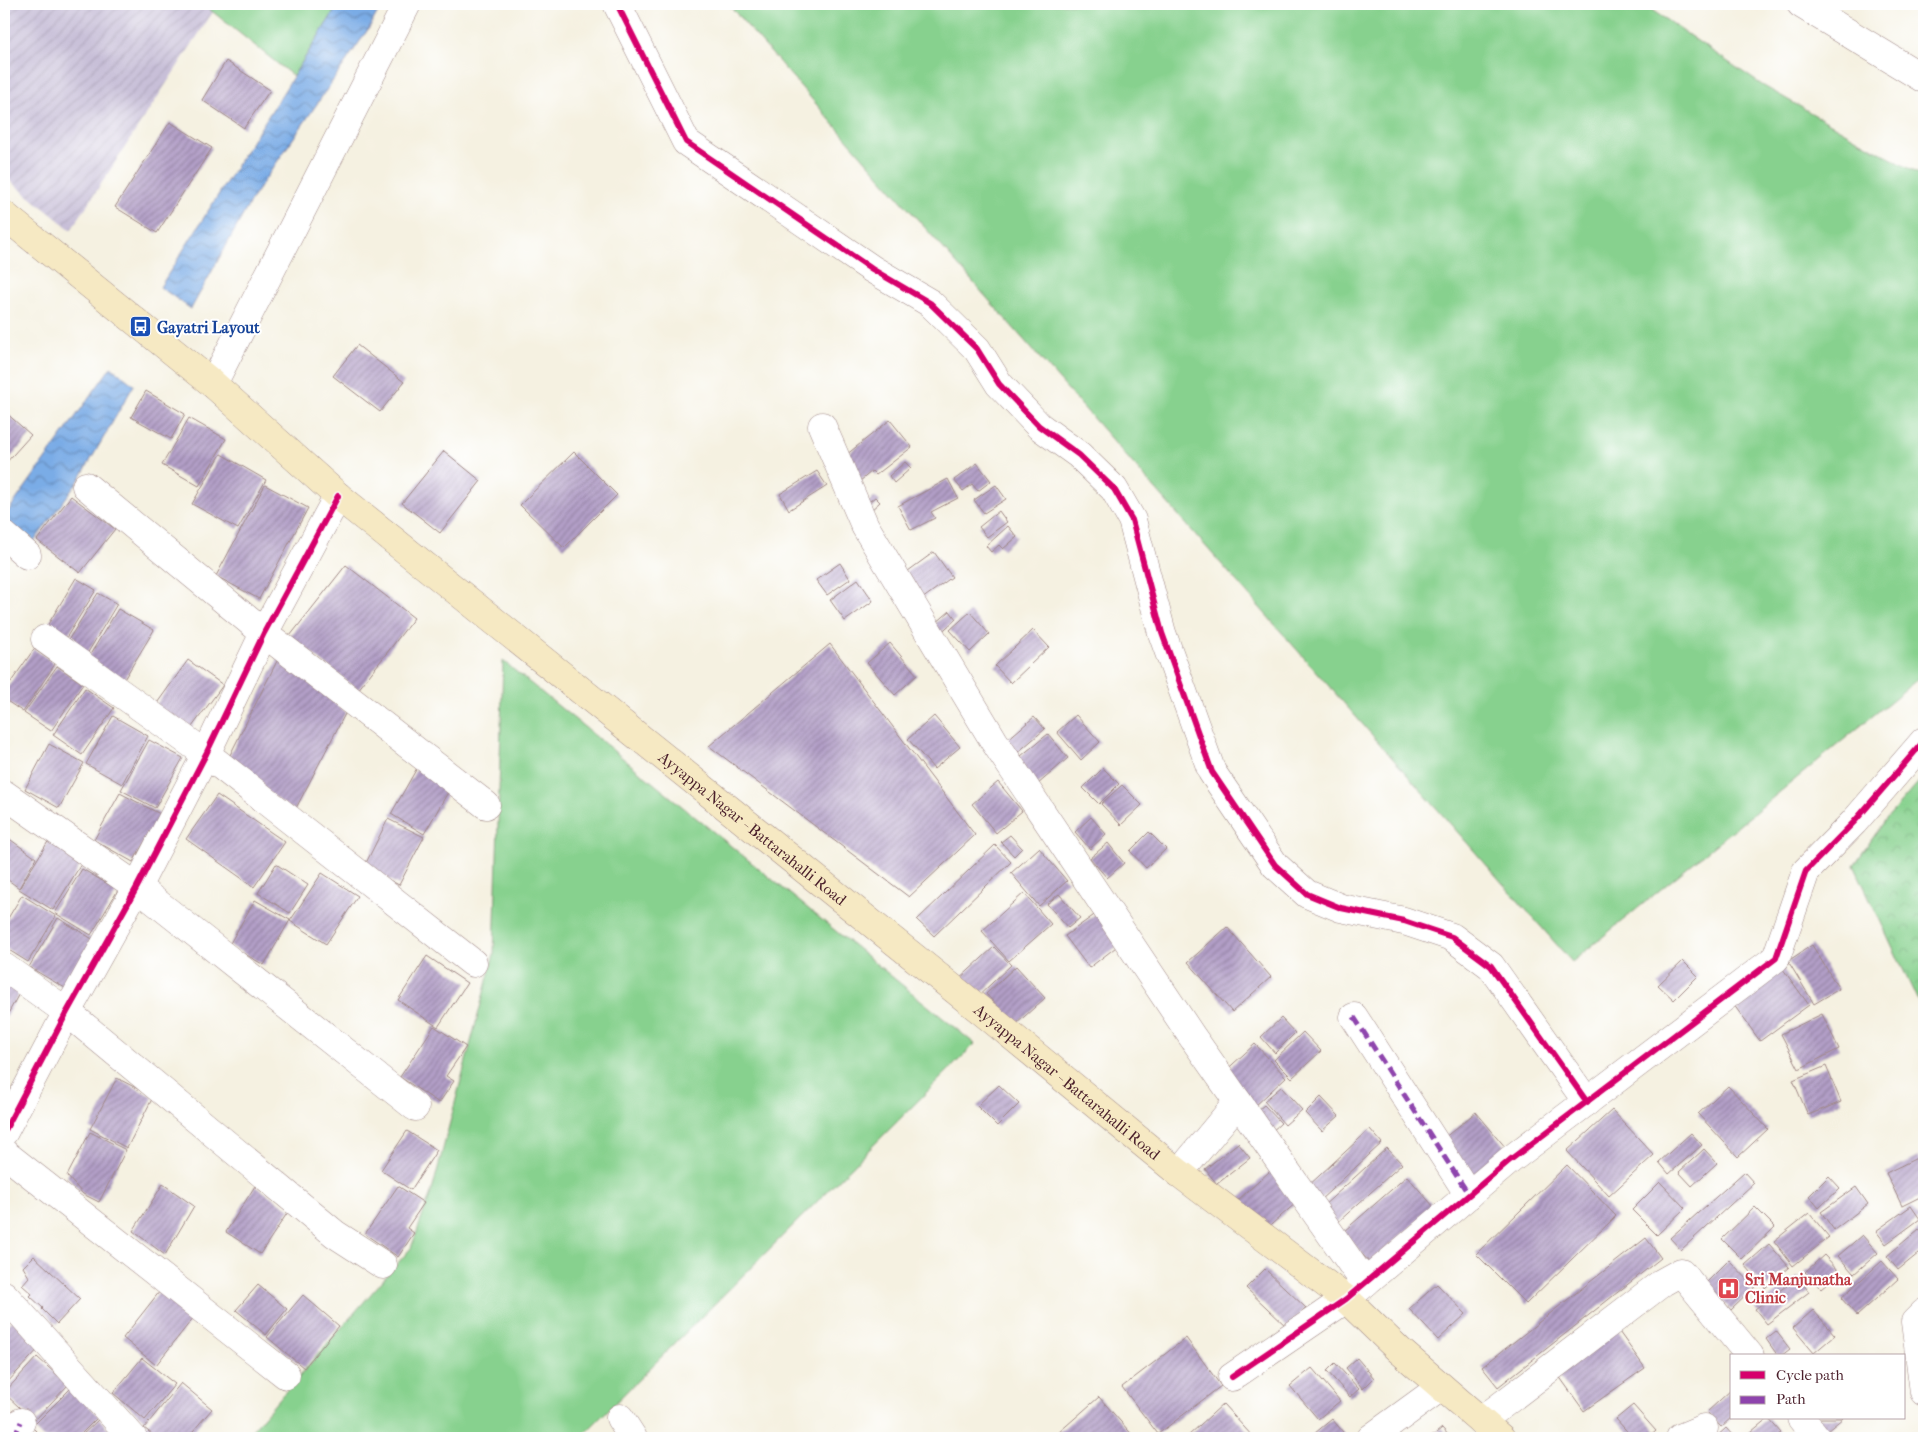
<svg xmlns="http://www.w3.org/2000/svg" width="1928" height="1442" font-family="'IM FELL French Canon',serif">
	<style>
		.industrial { fill: url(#industrial-furrows) }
		.grass { fill: #87d18e; stroke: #68785c }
		.park { fill: url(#park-crowns); stroke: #68785c }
		.water { fill: url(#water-waves); stroke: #626688 }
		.building { fill: url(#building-hatch) }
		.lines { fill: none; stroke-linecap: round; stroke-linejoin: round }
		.street-casing { stroke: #a08886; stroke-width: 29 }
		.secondary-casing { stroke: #a08886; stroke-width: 29 }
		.street { stroke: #fff; stroke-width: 28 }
		.secondary { stroke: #f6e9c3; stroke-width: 28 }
		.quiet { stroke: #8e44ad; stroke-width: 5; stroke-dasharray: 10 5; stroke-linecap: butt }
		.cycleway-casing { stroke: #fff; stroke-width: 9 }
		.cycleway { stroke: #d6006c; stroke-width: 6 }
		.labels { text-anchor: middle; stroke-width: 4; stroke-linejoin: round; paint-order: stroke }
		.transit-label { font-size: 16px; font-weight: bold; fill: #164399; stroke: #fff; text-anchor: start }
		.street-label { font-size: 16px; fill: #4a1f2b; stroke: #fff }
		.health-label { font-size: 16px; font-weight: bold; fill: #be3a42; stroke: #fff; text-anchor: start }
	</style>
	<defs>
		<pattern id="industrial-furrows" width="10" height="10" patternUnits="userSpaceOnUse" patternTransform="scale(1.25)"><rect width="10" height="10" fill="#c8bfd8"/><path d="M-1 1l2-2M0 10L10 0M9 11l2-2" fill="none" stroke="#ada4ba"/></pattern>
		<pattern id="park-crowns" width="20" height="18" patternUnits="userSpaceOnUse" patternTransform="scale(1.25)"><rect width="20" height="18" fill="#87d18e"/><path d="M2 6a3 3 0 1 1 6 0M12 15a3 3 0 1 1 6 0" fill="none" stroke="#76b37b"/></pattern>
		<pattern id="water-waves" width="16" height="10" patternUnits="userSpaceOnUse" patternTransform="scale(1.25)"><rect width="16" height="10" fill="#7aace6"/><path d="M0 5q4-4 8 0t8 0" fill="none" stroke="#668bbb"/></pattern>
		<pattern id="building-hatch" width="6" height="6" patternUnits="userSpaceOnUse" patternTransform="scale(1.25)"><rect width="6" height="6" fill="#b29fc7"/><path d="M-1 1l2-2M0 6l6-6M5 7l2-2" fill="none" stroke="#9381a2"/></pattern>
	</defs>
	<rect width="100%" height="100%" fill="#fff"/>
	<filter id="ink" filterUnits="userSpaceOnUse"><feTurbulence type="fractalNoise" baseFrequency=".02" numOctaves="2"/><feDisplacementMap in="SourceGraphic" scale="10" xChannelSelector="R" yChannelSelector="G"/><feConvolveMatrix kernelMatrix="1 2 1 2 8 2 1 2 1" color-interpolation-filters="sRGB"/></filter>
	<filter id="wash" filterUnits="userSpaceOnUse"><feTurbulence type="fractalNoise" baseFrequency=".0096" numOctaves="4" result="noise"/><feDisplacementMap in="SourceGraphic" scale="20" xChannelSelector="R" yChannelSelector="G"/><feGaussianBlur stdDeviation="1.12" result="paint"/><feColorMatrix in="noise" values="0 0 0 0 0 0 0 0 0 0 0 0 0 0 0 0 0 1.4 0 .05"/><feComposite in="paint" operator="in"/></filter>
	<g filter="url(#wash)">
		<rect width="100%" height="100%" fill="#f5f1e1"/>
		<path class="industrial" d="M4,4H203L213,12L71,230L4,176Z"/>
		<g class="grass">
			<path d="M203,4H339L293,76Z"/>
			<path d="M728,4H1643L1762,85L1924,177V674L1572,962Z"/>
			<path d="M503,661L975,1044L580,1438H245L411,1248L433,1187L494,954Z"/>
		</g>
		<path class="park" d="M1924,776V1014L1854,865L1886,819Z"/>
		<g class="water">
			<path d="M339,4H382L369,28L253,197L191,309L160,287Z"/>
			<path d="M111,367L134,385L79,480L30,547L4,521V517Z"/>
		</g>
		<g id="blocks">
			<g class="building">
				<path d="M226,61L270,90L244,128L202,100Z"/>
				<path d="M170,122L212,148L157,233L115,207Z"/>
				<path d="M357,345L404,382L380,412L333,376Z"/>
				<path d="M146,391L185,414L171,439L131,417Z"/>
				<path d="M4,411L31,435L4,465Z"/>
				<path d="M189,418L226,439L199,486L162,465Z"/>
				<path d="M890,420L912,447L876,475L872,471L859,482L841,459Z"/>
				<path d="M444,451L481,481L440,533L402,503Z"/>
				<path d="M574,452L617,495L564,548L520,505Z"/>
				<path d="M221,454L266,480L238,529L192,504Z"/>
				<path d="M905,462L911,468L894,483L889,476Z"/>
				<path d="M977,463L991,481L978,491L972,484L963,491L954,480Z"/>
				<path d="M817,471L827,486L789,510L780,494Z"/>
				<path d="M948,479L958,498L931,512L935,518L911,530L898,506Z"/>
				<path d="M265,485L308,508L259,599L216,576Z"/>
				<path d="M996,485L1006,499L984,513L974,500Z"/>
				<path d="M71,496L115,529L80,573L37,540Z"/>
				<path d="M875,497L880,502L870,511L865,505Z"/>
				<path d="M999,511L1007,522L987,537L979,527Z"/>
				<path d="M1008,526L1017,537L1003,549L999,545L991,552L986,546Z"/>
				<path d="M934,552L952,577L922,599L904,574Z"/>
				<path d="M840,563L850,579L827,595L816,580Z"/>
				<path d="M346,565L414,618L358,690L290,636Z"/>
				<path d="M76,578L96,590L66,638L47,626Z"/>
				<path d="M858,579L873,601L845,621L830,600Z"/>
				<path d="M98,593L117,604L87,654L67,642Z"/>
				<path d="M118,609L154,630L123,681L88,658Z"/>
				<path d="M950,611L956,619L936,637L929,629Z"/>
				<path d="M970,612L989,634L970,652L950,630Z"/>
				<path d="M1033,630L1049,647L1011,683L995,666Z"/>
				<path d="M890,643L917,675L895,695L867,663Z"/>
				<path d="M830,644L975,835L909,897L709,746Z"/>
				<path d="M34,649L55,664L23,712L4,699V692Z"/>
				<path d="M279,657L346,712L294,812L227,761Z"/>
				<path d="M188,660L223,685L189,731L155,706Z"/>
				<path d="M57,666L83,684L51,731L24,713Z"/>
				<path d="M85,688L114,708L82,755L53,735Z"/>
				<path d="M1076,715L1100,742L1081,760L1057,732Z"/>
				<path d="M113,716L148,736L122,784L86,764Z"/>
				<path d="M934,716L960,747L934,769L908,739Z"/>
				<path d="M1034,717L1045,729L1017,753L1007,740Z"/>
				<path d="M1048,734L1068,758L1037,785L1016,760Z"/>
				<path d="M149,740L183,758L155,808L121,790Z"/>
				<path d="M49,744L84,763L59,808L25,789Z"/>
				<path d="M417,768L451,787L424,834L391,814Z"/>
				<path d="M1103,768L1119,784L1099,804L1083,788Z"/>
				<path d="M998,782L1022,811L996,833L972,804Z"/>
				<path d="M1122,785L1142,805L1121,825L1101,804Z"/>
				<path d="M120,793L160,814L133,862L94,840Z"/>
				<path d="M217,795L285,842L254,887L186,839Z"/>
				<path d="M1091,817L1106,834L1090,849L1075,832Z"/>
				<path d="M388,819L424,837L399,885L364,867Z"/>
				<path d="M1149,832L1166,849L1146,868L1130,851Z"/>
				<path d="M4,835L36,858L19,888L4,877Z"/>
				<path d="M1010,835L1022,848L1014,856L1001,842Z"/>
				<path d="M49,840L83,861L53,910L19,889Z"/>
				<path d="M1108,843L1124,863L1107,878L1090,858Z"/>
				<path d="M995,845L1011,862L934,936L917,920Z"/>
				<path d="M1039,848L1067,881L1039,906L1011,873Z"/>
				<path d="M276,864L308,885L290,913L258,893Z"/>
				<path d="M82,869L118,890L91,935L55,913Z"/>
				<path d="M322,873L358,896L326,944L290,921Z"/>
				<path d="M1024,893L1051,924L1009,961L982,931Z"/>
				<path d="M1059,894L1080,918L1068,928L1047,904Z"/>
				<path d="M22,895L56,916L28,962L4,947V925Z"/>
				<path d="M255,900L290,920L264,965L229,945Z"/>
				<path d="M1097,913L1120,944L1089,968L1065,936Z"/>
				<path d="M58,918L94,940L65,988L29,967Z"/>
				<path d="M1227,927L1271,977L1232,1012L1188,962Z"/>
				<path d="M1812,945L1839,989L1814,1004L1788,961Z"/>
				<path d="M994,947L1011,965L973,1001L956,982Z"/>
				<path d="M427,956L467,983L438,1027L398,1000Z"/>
				<path d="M1683,961L1698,976L1674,1000L1658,985Z"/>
				<path d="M1780,965L1809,1005L1760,1041L1731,1001Z"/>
				<path d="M1016,966L1045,998L1015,1025L986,994Z"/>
				<path d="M4,980L21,990L4,1021Z"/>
				<path d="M1822,1014L1839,1049L1799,1069L1781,1034Z"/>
				<path d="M1281,1018L1295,1033L1275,1053L1261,1037Z"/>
				<path d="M434,1026L466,1047L446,1076L454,1081L439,1103L400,1077Z"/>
				<path d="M1303,1032L1321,1051L1292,1078L1274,1060Z"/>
				<path d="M1255,1044L1286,1077L1253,1108L1222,1074Z"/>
				<path d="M1826,1066L1841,1102L1808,1115L1793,1080Z"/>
				<path d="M117,1078L153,1097L127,1148L90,1129Z"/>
				<path d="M999,1085L1019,1104L997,1126L977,1106Z"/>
				<path d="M1728,1086L1768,1129L1738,1157L1698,1114Z"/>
				<path d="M1281,1087L1302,1110L1285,1125L1264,1101Z"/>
				<path d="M1321,1097L1339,1116L1322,1131L1305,1113Z"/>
				<path d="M1264,1105L1281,1123L1269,1134L1252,1115Z"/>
				<path d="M1612,1110L1654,1155L1609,1196L1567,1151Z"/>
				<path d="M1476,1112L1506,1148L1468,1180L1438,1143Z"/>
				<path d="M1370,1129L1382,1143L1319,1201L1307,1187Z"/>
				<path d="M407,1131L437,1150L411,1190L381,1170Z"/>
				<path d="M90,1132L126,1150L99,1202L83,1194L67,1176Z"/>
				<path d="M1691,1133L1702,1145L1669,1174L1659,1162Z"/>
				<path d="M1238,1143L1250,1158L1217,1184L1205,1169Z"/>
				<path d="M1387,1148L1402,1164L1337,1223L1322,1207Z"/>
				<path d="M1704,1149L1717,1163L1692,1186L1679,1172Z"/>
				<path d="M1919,1157L1924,1169V1195L1902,1206L1886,1173Z"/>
				<path d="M1567,1165L1616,1216L1526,1304L1476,1254Z"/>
				<path d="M1270,1171L1297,1202L1264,1231L1237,1201Z"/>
				<path d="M1744,1172L1754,1183L1681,1250L1670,1238Z"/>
				<path d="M1407,1176L1434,1207L1370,1263L1343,1232Z"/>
				<path d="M1829,1176L1840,1188L1819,1208L1809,1196Z"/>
				<path d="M1660,1182L1685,1208L1657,1235L1632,1210Z"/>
				<path d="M163,1184L194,1206L165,1255L133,1231Z"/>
				<path d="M255,1186L290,1209L260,1254L226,1232Z"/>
				<path d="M398,1186L424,1203L407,1228L414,1233L398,1257L365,1234Z"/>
				<path d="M1856,1187L1868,1204L1834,1230L1821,1212Z"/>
				<path d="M1911,1206L1920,1219L1886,1244L1876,1231Z"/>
				<path d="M1755,1207L1775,1227L1742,1259L1722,1239Z"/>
				<path d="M1809,1213L1829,1237L1793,1266L1774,1241Z"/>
				<path d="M1919,1229L1924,1236V1249L1898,1270L1887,1256Z"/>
				<path d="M1862,1235L1878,1253L1854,1274L1838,1256Z"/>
				<path d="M1646,1238L1661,1258L1498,1387L1482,1367Z"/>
				<path d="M1769,1244L1789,1267L1765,1288L1745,1265Z"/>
				<path d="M1824,1255L1840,1272L1821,1289L1805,1272Z"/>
				<path d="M34,1256L80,1299L57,1324L42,1309L43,1308L30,1296L32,1294L22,1285L29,1277L23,1267Z"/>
				<path d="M1729,1260L1755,1287L1731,1310L1706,1283Z"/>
				<path d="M1882,1261L1898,1279L1857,1316L1841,1298Z"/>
				<path d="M1265,1269L1306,1308L1288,1328L1246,1288Z"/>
				<path d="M1798,1277L1809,1292L1767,1324L1755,1309Z"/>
				<path d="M1437,1284L1466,1314L1438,1340L1409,1309Z"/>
				<path d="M258,1285L287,1309L266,1335L236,1310Z"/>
				<path d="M160,1291L194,1317L156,1365L123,1338Z"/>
				<path d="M303,1295L339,1326L304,1368L267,1337Z"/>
				<path d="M1813,1310L1835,1335L1814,1353L1793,1328Z"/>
				<path d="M12,1320L41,1346L6,1384L4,1382V1328Z"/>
				<path d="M1617,1329L1645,1368L1584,1411L1556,1372Z"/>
				<path d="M1776,1331L1790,1349L1781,1356H1778L1766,1339Z"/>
				<path d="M1186,1338L1221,1386L1158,1434L1122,1387Z"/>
				<path d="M37,1357L68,1385L34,1421L4,1393Z"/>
				<path d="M142,1358L175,1384L145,1420L113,1393Z"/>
				<path d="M1357,1358L1374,1378L1363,1389L1346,1368Z"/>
				<path d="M1335,1363L1359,1389L1350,1397L1327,1371Z"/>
				<path d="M1312,1368L1340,1401L1318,1419L1290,1386Z"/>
				<path d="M181,1383L212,1409L187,1438H157L144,1428Z"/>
				<path d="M71,1388L99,1416L77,1438H43L32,1427Z"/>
				<path d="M1732,1389V1417L1721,1427L1707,1412Z"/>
				<path d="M1099,1397L1135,1438H1063L1058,1433Z"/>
				<path d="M1223,1404L1254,1438H1190L1188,1436Z"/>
				<path d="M1633,1405L1656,1431L1648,1438H1633L1616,1419Z"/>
				<path d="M1768,1418L1781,1433L1774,1438H1748L1746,1436Z"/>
				<path d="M1808,1418H1843L1822,1435Z"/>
				<path d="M99,1419L118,1438H79Z"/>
				<path d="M1332,1419L1348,1438H1309Z"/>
				<path d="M1442,1428L1451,1438H1430Z"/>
				<path d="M1726,1428L1735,1438H1715Z"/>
			</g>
		</g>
	</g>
	<g filter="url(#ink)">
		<use href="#blocks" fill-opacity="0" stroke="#a08886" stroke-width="1"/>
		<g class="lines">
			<defs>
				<g id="street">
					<path d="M617,4L686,142L872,269L930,303L977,349L999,384L1039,426L1079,455L1114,489L1132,520L1162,633L1212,772L1275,865L1307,894L1341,908L1404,921L1452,937L1491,966L1587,1102"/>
					<path d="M1801,4L1924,79"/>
					<path d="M213,384L407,4"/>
					<path d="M822,426L865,526L994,741L1191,1035L1365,1283"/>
					<path d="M86,486L264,633L486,805"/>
					<path d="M4,535L27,555"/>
					<path d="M45,639L206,754L473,963"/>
					<path d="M4,794L137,887L415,1107"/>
					<path d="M4,967L67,1012L335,1234L383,1265"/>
					<path d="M1354,1017L1469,1195"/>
					<path d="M4,1132L67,1012L137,887L206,754L264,633L338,496"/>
					<path d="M4,1153L286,1375"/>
					<path d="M1179,1173L1238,1102"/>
					<path d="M4,1295L133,1438"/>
					<path d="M1924,1313L1915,1322L1924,1392"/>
					<path d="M1232,1377L1346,1299L1510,1160L1776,958L1806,871L1854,822L1924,741"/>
					<path d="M620,1418L633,1438"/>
					<path d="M1801,1418L1817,1438"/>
					<path d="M1481,1421L1663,1282L1681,1272L1750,1356"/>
					<path d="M14,1438L21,1422"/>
					<path d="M1371,1438L1441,1387"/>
					<path d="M1680,1438L1704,1428"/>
				</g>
				<g id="secondary">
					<path id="s1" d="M4,215L213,384L338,496L990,1018L1179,1173L1346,1299L1399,1350L1501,1438"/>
				</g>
			</defs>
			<use href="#street" class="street-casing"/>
			<use href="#secondary" class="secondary-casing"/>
			<use href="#street" class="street"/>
			<use href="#secondary" class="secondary"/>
			<g class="quiet">
				<path d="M1354,1017L1469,1195"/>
				<path d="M14,1438L21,1422"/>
			</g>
			<defs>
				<g id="cycleway">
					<path d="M617,4L686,142L872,269L930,303L977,349L999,384L1039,426L1079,455L1114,489L1132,520L1162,633L1212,772L1275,865L1307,894L1341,908L1404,921L1452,937L1491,966L1587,1102"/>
					<path d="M4,1132L67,1012L137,887L206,754L264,633L338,496"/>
					<path d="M1232,1377L1346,1299L1510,1160L1776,958L1806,871L1854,822L1924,741"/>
				</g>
			</defs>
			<use href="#cycleway" class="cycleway-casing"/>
			<use href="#cycleway" class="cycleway"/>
		</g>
	</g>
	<defs>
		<symbol id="bus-square" viewBox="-11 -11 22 22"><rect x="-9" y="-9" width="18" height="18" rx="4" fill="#1a4fb4" stroke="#fff"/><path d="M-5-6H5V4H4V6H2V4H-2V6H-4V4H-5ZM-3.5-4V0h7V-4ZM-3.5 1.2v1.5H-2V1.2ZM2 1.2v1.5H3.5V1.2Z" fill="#fff"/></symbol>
		<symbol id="hospital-square" viewBox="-11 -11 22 22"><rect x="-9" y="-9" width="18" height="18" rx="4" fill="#e0444e" stroke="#fff"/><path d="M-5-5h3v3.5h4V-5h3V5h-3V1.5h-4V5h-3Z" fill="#fff"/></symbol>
	</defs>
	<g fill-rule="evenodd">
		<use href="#bus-square" x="128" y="314" width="25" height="25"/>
		<use href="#hospital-square" x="1716" y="1276" width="25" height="25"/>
	</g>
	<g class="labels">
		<g class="transit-label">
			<text x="157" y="333">Gayatri Layout</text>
		</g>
		<g class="street-label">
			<text dy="6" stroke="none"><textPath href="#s1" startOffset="968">Ayyappa Nagar - Battarahalli Road</textPath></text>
			<text dy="6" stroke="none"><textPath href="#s1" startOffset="1372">Ayyappa Nagar - Battarahalli Road</textPath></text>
		</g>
		<g class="health-label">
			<text x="1745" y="1285">Sri Manjunatha<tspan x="1745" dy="18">Clinic</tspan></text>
		</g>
	</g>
	<rect width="1928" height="1442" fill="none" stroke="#fff" stroke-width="20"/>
	<rect x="1730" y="1354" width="175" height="65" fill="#ffffff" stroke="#b7a5aa"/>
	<rect x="1740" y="1371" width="25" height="8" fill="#d6006c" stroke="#b7a5aa"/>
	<text x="1776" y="1380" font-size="15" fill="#4a1f2b">Cycle path</text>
	<rect x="1740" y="1396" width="25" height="8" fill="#8e44ad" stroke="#b7a5aa"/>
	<text x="1776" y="1404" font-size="15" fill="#4a1f2b">Path</text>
</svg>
